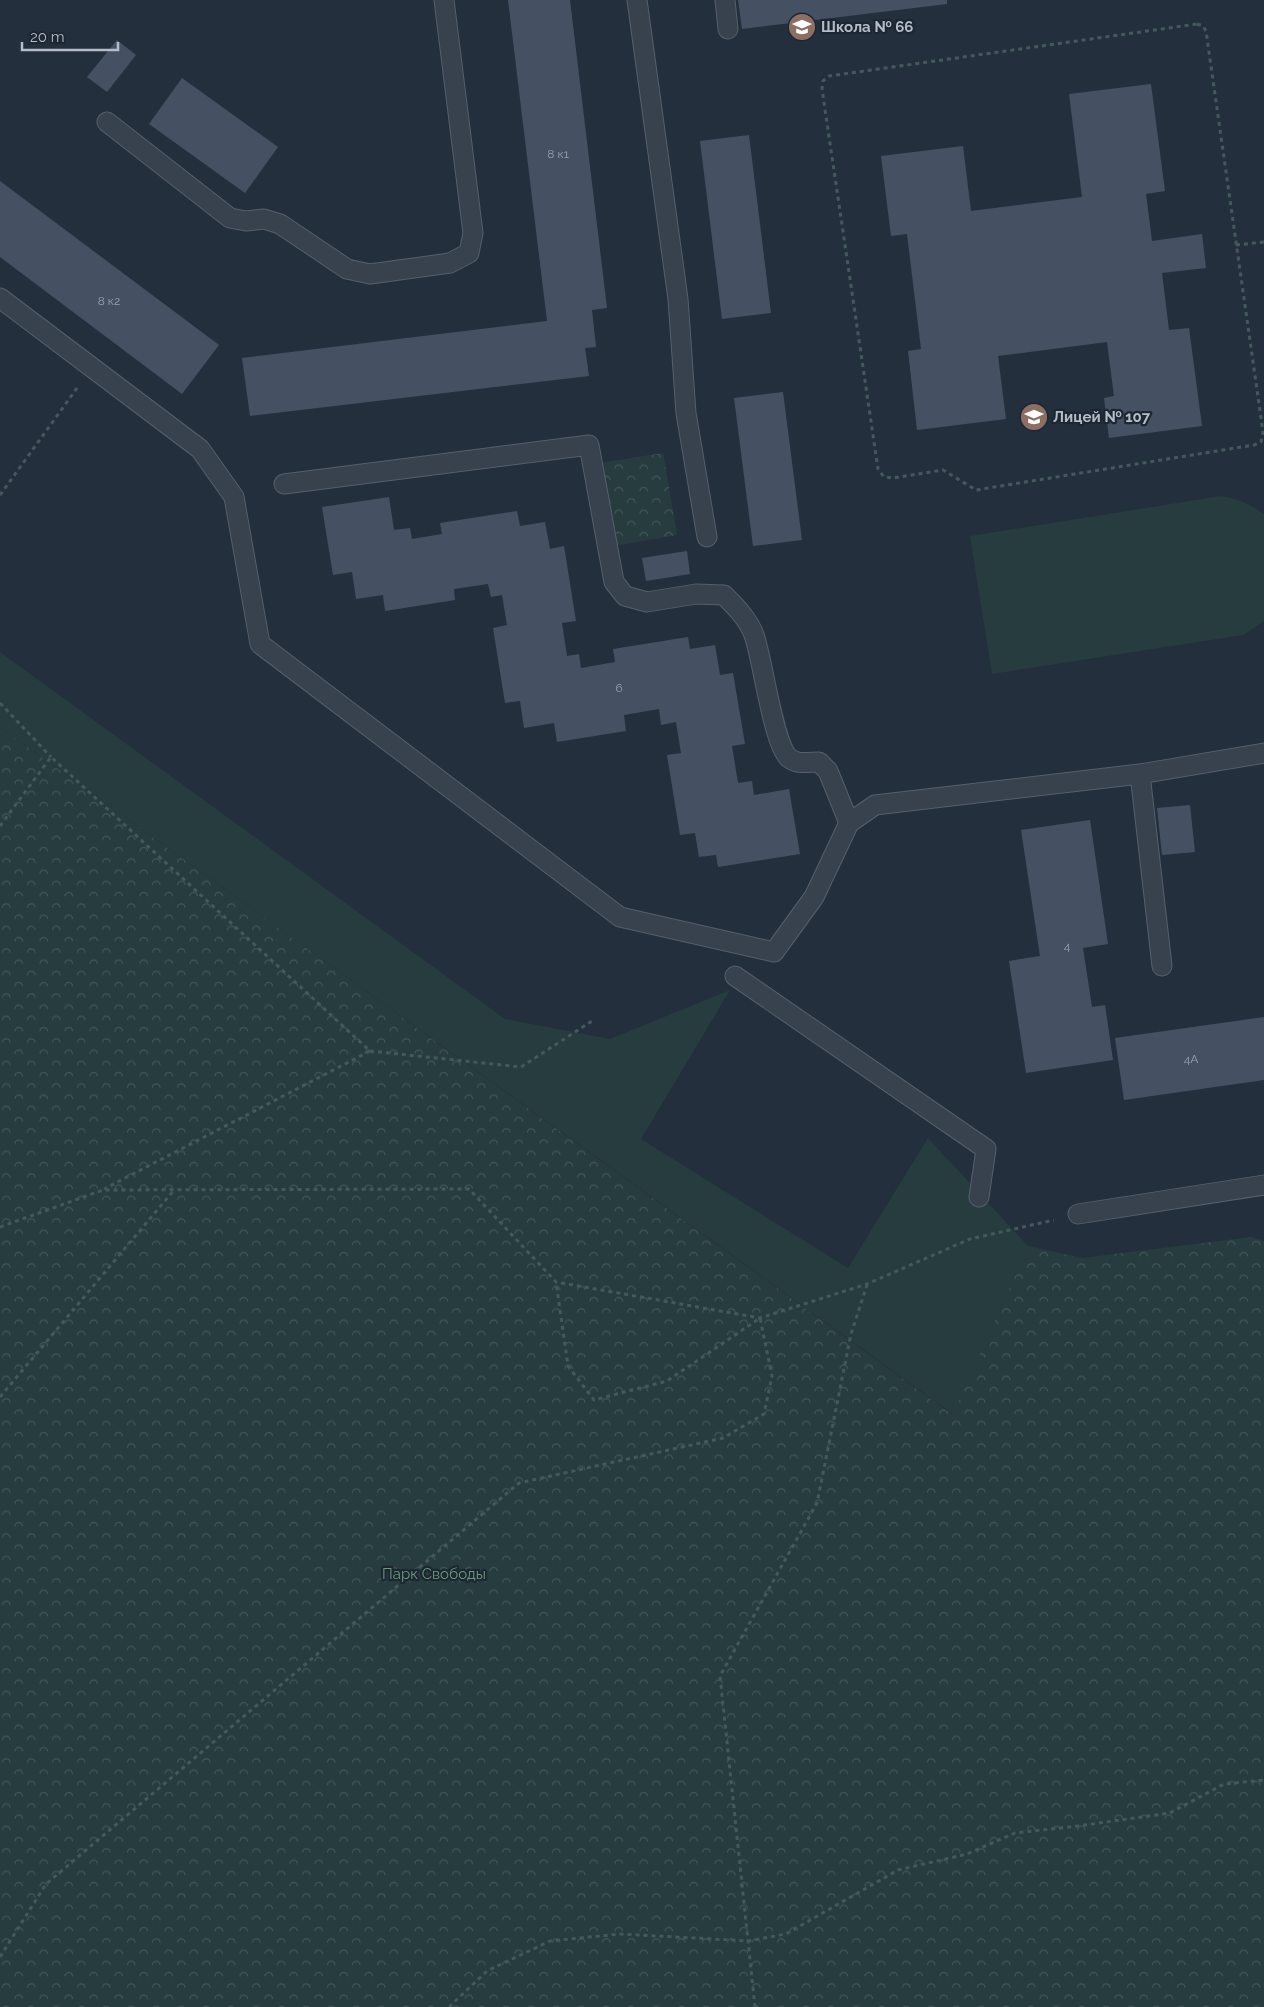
<svg xmlns="http://www.w3.org/2000/svg" width="1264" height="2007" font-family="Raleway,sans-serif">
	<style>
		.green { fill: #263c3f }
		.forest { fill: url(#forest-crowns) }
		.building { fill: #455162 }
		.lines { fill: none; stroke-linecap: round; stroke-linejoin: round }
		.service-casing { stroke: #565f6c; stroke-width: 21 }
		.path { stroke: #44595c; stroke-width: 3; stroke-dasharray: 4 4; stroke-linecap: butt }
		.service { stroke: #38414e; stroke-width: 19 }
		.labels { text-anchor: middle; stroke-width: 4.5; stroke-linejoin: round; paint-order: stroke }
		.number-label { font-size: 12px; fill: #98a1af }
		.poi-label { font-size: 15px; font-weight: bold; fill: #b4bcc9; stroke: #1d2633; text-anchor: start }
		.park-label { font-size: 15px; fill: #6b9a76; stroke: #1d2633 }
	</style>
	<defs>
		<pattern id="forest-crowns" width="20" height="18" patternUnits="userSpaceOnUse" patternTransform="scale(1.25)"><rect width="20" height="18" fill="#263c3f"/><path d="M2 6a3 3 0 1 1 6 0M12 15a3 3 0 1 1 6 0" fill="none" stroke="#435659"/></pattern>
	</defs>
	<rect width="100%" height="100%" fill="#242f3e"/>
	<g class="green">
		<path d="M1221,496C1238,499 1250,504 1264,514V621L1243,635L992,674L970,536Z"/>
		<path d="M0,652L505,1019L610,1039L730,990L641,1139L848,1268L928,1138L1028,1246L954,1415L0,727Z"/>
	</g>
	<g class="forest">
		<path d="M663,453L677,535L614,546L600,463Z"/>
		<path d="M0,727L953,1415L1028,1246L1082,1258L1251,1237L1264,1241V2007H0Z"/>
	</g>
	<g class="building">
		<path d="M508,0H570L607,308L592,310L596,347L585,348L589,376L250,416L242,358L547,321Z"/>
		<path d="M738,0H947V4L742,29Z"/>
		<path d="M117,40L136,55L107,92L87,77Z"/>
		<path d="M182,78L278,147L245,193L149,124Z"/>
		<path d="M1151,84L1165,191L1146,194L1152,241L1202,234L1206,268L1162,273L1169,330L1189,328L1202,426L1109,438L1104,398L1114,396L1107,342L998,356L1006,419L917,430L908,351L921,349L907,234L891,236L881,156L963,146L971,211L1082,197L1069,94Z"/>
		<path d="M749,135L771,313L722,319L700,141Z"/>
		<path d="M0,181L219,345L182,394L0,257Z"/>
		<path d="M783,392L802,540L753,546L734,398Z"/>
		<path d="M389,497L394,530L410,528L412,539L442,534L440,523L517,511L520,526L545,522L550,549L564,546L576,621L562,623L567,656L579,654L581,668L615,662L613,649L688,637L690,649L715,645L720,675L733,673L745,744L732,746L738,783L752,781L754,795L789,789L800,854L718,867L716,855L699,857L695,833L680,835L667,755L681,753L676,722L661,725L659,709L624,715L626,731L557,742L554,723L524,728L520,701L505,703L493,628L507,625L502,595L491,597L488,584L454,589L455,600L385,611L383,595L356,599L352,572L333,575L322,507Z"/>
		<path d="M687,551L690,574L646,581L642,558Z"/>
		<path d="M1190,805L1195,852L1162,855L1157,808Z"/>
		<path d="M1090,820L1108,944L1083,948L1092,1007L1105,1005L1113,1060L1026,1073L1009,961L1040,956L1021,830Z"/>
		<path d="M1264,1017V1080L1124,1100L1115,1038Z"/>
	</g>
	<g class="lines">
		<defs>
			<g id="service">
				<path d="M637,0L678,299L686,413L707,537"/>
				<path d="M725,0L728,29"/>
				<path d="M107,122L230,218L246,221L264,219L280,224L347,269L370,274L450,263L469,253L473,233L444,0"/>
				<path d="M0,298L200,449L234,497L260,644L620,917L774,952L814,897L849,823L875,805L1140,774L1264,753"/>
				<path d="M284,484L589,445L614,582L625,596L647,602L696,594L724,595C736,607 748,619 754,635C763,660 773,744 789,758C798,765 808,762 819,762L828,771L849,823"/>
				<path d="M1140,774L1162,966"/>
				<path d="M735,976L986,1149L979,1197"/>
				<path d="M1078,1214L1264,1185"/>
			</g>
		</defs>
		<use href="#service" class="service-casing"/>
		<g class="path">
			<path d="M1197,24L1203,26L1206,31L1263,432L1261,442L1254,445L976,490L943,470L893,478L884,477L878,469L822,89L823,81L829,76Z"/>
			<path d="M1236,245L1264,242"/>
			<path d="M0,495L77,388"/>
			<path d="M0,703L51,757"/>
			<path d="M0,826L51,757L370,1051L104,1189"/>
			<path d="M370,1051L521,1067L592,1021"/>
			<path d="M0,1227L103,1190L469,1189L556,1282L760,1318L867,1284L970,1239L1054,1220"/>
			<path d="M0,1397L174,1190"/>
			<path d="M0,1957L46,1884L519,1483L723,1438L764,1414L772,1376L760,1318L667,1381L594,1400L568,1366L556,1282"/>
			<path d="M449,2007L487,1971L550,1941L620,1934L749,1941L786,1934L898,1870L967,1854L1015,1833L1078,1826L1170,1813L1224,1784L1264,1780"/>
			<path d="M755,2007L720,1676L817,1503L851,1334L867,1285"/>
		</g>
		<use href="#service" class="service"/>
	</g>
	<defs>
		<symbol id="school-disc" viewBox="-11 -11 22 22"><circle r="9.5" fill="#8d6e63" stroke="#1d2633"/><path d="M0-5L7-2L0 1L-7-2ZM-4 1L0 2.5L4 1V4Q0 6-4 4Z" fill="#fff"/></symbol>
	</defs>
	<g fill-rule="evenodd">
		<use href="#school-disc" x="786" y="11" width="32" height="32"/>
		<use href="#school-disc" x="1018" y="401" width="32" height="32"/>
	</g>
	<g class="labels">
		<g class="number-label">
			<text x="558" y="158">8 к1</text>
			<text x="109" y="305">8 к2</text>
			<text x="619" y="692">6</text>
			<text x="1067" y="950">4</text>
			<text x="1191" y="1063">4А</text>
		</g>
		<g class="poi-label">
			<text x="821" y="32">Школа № 66</text>
			<text x="1053" y="422">Лицей № 107</text>
		</g>
		<g class="park-label">
			<text x="434" y="1579">Парк Свободы</text>
		</g>
	</g>
	<path d="M22 42v8h96v-8" fill="none" stroke="#b4bcc9" stroke-width="2.5"/>
	<text x="30" y="42" font-size="15" fill="#b4bcc9" stroke="#1d2633" stroke-width="4" paint-order="stroke">20 m</text>
</svg>
